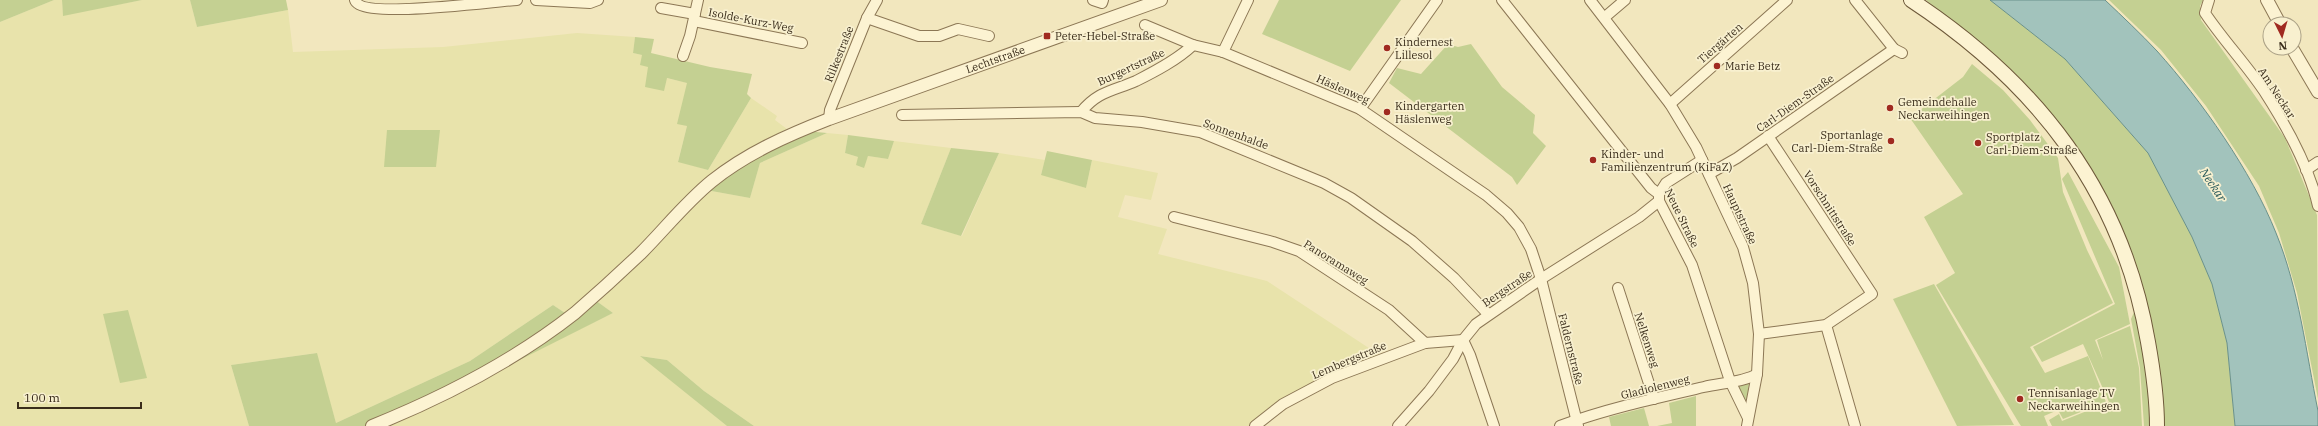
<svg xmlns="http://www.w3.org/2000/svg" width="2318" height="426" font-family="'IBM Plex Serif',serif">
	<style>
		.farmland { fill: #e8e3ab }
		.green { fill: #c4d092 }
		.water { fill: #a2c3bc; stroke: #69918b }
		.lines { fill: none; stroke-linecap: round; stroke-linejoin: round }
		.minor-casing { stroke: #8c7755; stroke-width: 12 }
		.tertiary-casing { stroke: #8c7755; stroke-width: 14 }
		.secondary-casing { stroke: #6d5839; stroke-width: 16 }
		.minor { stroke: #fcf3d2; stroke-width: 10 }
		.tertiary { stroke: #fcf3d2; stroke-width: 12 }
		.secondary { stroke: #fcf3d2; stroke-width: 14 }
		.poi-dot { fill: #a02a20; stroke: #f8f0cf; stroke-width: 1.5 }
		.labels { text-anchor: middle; stroke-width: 3.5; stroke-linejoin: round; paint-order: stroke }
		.street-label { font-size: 11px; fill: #3a2d1b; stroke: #f8f0cf }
		.poi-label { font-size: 11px; fill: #3a2d1b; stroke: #f8f0cf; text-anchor: start }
		.water-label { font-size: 12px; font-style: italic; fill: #295a5b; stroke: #f8f0cf }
	</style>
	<rect width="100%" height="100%" fill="#f2e7be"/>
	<g class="farmland">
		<path d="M54,0H62L63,15L142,0H190L197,27L288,10L293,52L443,47L577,33L635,37L633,53L642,55L649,67L666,78L688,83L678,123L687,126L678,161L708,170L751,98L777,116L775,120L787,129L759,143L712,173L637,251L565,313L553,305L470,361L336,423L316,353L231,365L249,426H0V22Z"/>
		<path d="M827,133L848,135L845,153L858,157L863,168L868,156L888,159L894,141L951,148L921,224L962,236L999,153L1045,160L1041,174L1086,188L1092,160L1158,173L1151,200L1125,195L1118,217L1167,229L1158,254L1267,281L1381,356L1252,426H754L704,391L667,360L641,356L727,426H382L613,313L595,300L706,190L750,198L760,163Z"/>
	</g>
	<g class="green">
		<path d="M0,0H54L0,22Z"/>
		<path d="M62,0H142L63,16Z"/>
		<path d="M190,0H286L288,10L197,27Z"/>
		<path d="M1279,0H1401L1350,71L1262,34Z"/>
		<path d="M1926,0H1990L2065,59L2148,153L2192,237L2212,284L2227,343L2235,426H2161L2142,286L2076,148L2024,83Z"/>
		<path d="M2109,0H2203L2200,6L2201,20L2285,138L2317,215L2318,399L2297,293L2279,233L2259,186L2206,106L2161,50Z"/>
		<path d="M635,37L654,39L651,53L710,67L752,74L747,94L751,98L708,170L678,162L687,126L677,124L687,83L667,78L664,91L645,87L648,67L640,65L642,55L633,53Z"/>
		<path d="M1448,44L1458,47L1471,44L1502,87L1535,115L1533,133L1546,146L1517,185L1512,177L1389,83L1397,68L1421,74Z"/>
		<path d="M1972,64L2003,90L2030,120L2058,158L2063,192L2087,250L2113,303L2030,347L2045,373L2088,356L2106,402L2063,419L2058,410L2044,416L2048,426H2021L2019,423L1936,285L1955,273L1924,217L1963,194L1910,118L1963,77Z"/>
		<path d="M387,130H440L436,167H384Z"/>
		<path d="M806,131L827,133L760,163L750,198L706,190L732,170Z"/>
		<path d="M848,135L894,141L888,159L868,156L864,168L856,165L858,157L845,153Z"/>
		<path d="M951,148L999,153L961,236L921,224Z"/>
		<path d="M1047,151L1092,160L1086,188L1041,175Z"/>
		<path d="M2068,172L2119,267L2130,324L2095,340L2103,360L2097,340L2130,326L2139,368L2142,426H2052L2049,420L2059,414L2062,421L2109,402L2083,344L2042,362L2033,347L2115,304L2062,179Z"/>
		<path d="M1934,284L2014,425L1957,426L1893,299Z"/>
		<path d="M595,300L613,313L466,387Z"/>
		<path d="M553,305L565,313L524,343L463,381L369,426H249L231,365L317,353L336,423L470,361Z"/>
		<path d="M128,310L147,378L120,383L103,314Z"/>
		<path d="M2135,310C2145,349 2149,386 2150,426H2144L2140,368L2131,319Z"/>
		<path d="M640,356L667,360L704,391L754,426H727Z"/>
		<path d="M1735,384H1749L1746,404Z"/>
		<path d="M1696,396V426H1657L1672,423L1669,403Z"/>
		<path d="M1644,408L1649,426H1611L1609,417Z"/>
	</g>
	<path class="water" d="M1990,0H2105C2123,17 2141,34 2157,51C2201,100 2252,172 2276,233C2299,289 2306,352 2318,411V426H2235L2227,343L2212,284L2192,237L2148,153L2065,59Z"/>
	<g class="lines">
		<defs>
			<g id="minor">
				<path d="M355,0C361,20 495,1 517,0"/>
				<path d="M536,0L590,3L598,0"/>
				<path d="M1093,0L1102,3L1103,0"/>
				<path d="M1502,0L1651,188L1659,194"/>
				<path d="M1590,0L1670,104L1696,147L1743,247L1753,283L1759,334L1757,374L1747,426"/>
				<path d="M1855,0L1894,49L1902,53"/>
				<path d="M2209,0L2205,13C2223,40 2246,64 2264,91C2286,125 2309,166 2318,206"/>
				<path d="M661,8L695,14"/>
				<path d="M1605,17L1625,0"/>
				<path d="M867,18L919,36H939L958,29L989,36"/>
				<path d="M694,21L802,43"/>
				<path d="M1145,25L1193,45L1223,52L1360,109L1486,195L1507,213L1519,227L1531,249L1541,279L1578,426"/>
				<path d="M1223,52L1248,0"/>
				<path d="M683,56L690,36L698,0"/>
				<path d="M1670,104L1787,0"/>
				<path d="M1360,109L1437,0"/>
				<path d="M1081,112C1098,91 1113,91 1136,81C1156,71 1177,60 1193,45"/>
				<path d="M902,115L1081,112L1095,118L1142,122L1200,132L1324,183L1351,198L1412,241L1454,278L1488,314"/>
				<path d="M829,119L830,110L867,18L877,0"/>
				<path d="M2306,170L2318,162"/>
				<path d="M1709,174L1737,158L1894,49"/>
				<path d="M1659,194L1666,183L1702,160"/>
				<path d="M1659,196V201L1692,265L1730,381L1748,418"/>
				<path d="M1174,217L1273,242L1299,251L1389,310L1425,343"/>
				<path d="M1618,288L1654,399"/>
				<path d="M1826,325L1855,426"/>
				<path d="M1759,334L1826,325L1872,294L1768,136"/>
				<path d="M1463,340L1470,355L1494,426"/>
				<path d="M1255,426L1283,404L1332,378L1425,343L1463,340"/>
				<path d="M1398,426L1429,391L1453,359L1463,340L1476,324L1541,279L1639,217L1659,201"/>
				<path d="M1560,426C1606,409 1656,398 1704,387C1721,383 1744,382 1757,374"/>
			</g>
			<g id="tertiary">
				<path d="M2267,0L2280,24"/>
				<path d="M2292,48L2318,92"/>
				<path id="s1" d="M372,426C444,397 514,361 575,313C597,294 619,274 640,254C664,230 686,202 712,181C747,153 788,135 829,119L1161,0"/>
			</g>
			<path id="secondary" d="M1911,0C2037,83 2122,191 2148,342C2153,370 2157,398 2157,426"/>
		</defs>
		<use href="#minor" class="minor-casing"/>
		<use href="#tertiary" class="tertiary-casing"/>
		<use href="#secondary" class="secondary-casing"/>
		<use href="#minor" class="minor"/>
		<use href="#tertiary" class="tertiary"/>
		<use href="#secondary" class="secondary"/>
	</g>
	<g class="poi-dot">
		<rect x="1043" y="32" width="8" height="8" rx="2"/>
		<circle cx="1387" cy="48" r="4"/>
		<circle cx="1717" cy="66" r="4"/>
		<circle cx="1890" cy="108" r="4"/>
		<circle cx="1387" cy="112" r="4"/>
		<circle cx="1891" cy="141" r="4"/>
		<circle cx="1978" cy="143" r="4"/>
		<circle cx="1593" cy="160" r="4"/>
		<circle cx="2020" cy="399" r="4"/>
	</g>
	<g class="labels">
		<g class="street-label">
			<text transform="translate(751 20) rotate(11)" y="4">Isolde-Kurz-Weg</text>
			<text transform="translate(1720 43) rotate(-41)" y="4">Tiergärten</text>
			<text transform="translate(839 54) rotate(-68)" y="4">Rilkestraße</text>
			<text dy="4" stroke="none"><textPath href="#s1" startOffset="733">Lechtstraße</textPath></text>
			<text transform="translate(1131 67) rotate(-25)" y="4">Burgertstraße</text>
			<text transform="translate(1343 89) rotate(24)" y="4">Häslenweg</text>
			<text transform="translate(2277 93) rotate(57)" y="4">Am Neckar</text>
			<text transform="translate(1795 103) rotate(-35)" y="4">Carl-Diem-Straße</text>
			<text transform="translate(1236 134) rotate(20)" y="4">Sonnenhalde</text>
			<text transform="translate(1830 208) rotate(57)" y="4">Vorschnittstraße</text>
			<text transform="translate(1740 214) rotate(65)" y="4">Hauptstraße</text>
			<text transform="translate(1682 218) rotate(64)" y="4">Neue Straße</text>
			<text transform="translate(1336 262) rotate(32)" y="4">Panoramaweg</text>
			<text transform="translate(1507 288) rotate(-34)" y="4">Bergstraße</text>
			<text transform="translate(1647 340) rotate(72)" y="4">Nelkenweg</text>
			<text transform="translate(1571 349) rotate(76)" y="4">Faldernstraße</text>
			<text transform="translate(1349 360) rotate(-23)" y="4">Lembergstraße</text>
			<text transform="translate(1655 387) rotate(-14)" y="4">Gladiolenweg</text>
		</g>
		<g class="poi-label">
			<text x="1055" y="40">Peter-Hebel-Straße</text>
			<text x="1395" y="46">Kindernest<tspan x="1395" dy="13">Lillesol</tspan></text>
			<text x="1725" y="70">Marie Betz</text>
			<text x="1898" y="106">Gemeindehalle<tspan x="1898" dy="13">Neckarweihingen</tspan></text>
			<text x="1395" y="110">Kindergarten<tspan x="1395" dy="13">Häslenweg</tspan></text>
			<text x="1883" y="139" text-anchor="end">Sportanlage<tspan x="1883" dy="13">Carl-Diem-Straße</tspan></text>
			<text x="1986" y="141">Sportplatz<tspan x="1986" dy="13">Carl-Diem-Straße</tspan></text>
			<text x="1601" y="158">Kinder- und<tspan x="1601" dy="13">Familienzentrum (KiFaZ)</tspan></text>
			<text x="2028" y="397">Tennisanlage TV<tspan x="2028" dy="13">Neckarweihingen</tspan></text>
		</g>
		<g class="water-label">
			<text transform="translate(2213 185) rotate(56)" y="4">Neckar</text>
		</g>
	</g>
	<g transform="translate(2282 36) rotate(175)"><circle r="19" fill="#f8f0cf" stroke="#aca287"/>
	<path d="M0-3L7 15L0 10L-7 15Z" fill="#a02a20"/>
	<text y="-6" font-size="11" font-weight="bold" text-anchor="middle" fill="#3a2d1b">N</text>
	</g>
	<path d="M18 402v6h123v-6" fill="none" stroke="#3a2d1b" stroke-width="2"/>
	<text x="24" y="402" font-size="12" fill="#3a2d1b" stroke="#f8f0cf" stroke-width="3" paint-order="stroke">100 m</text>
</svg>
